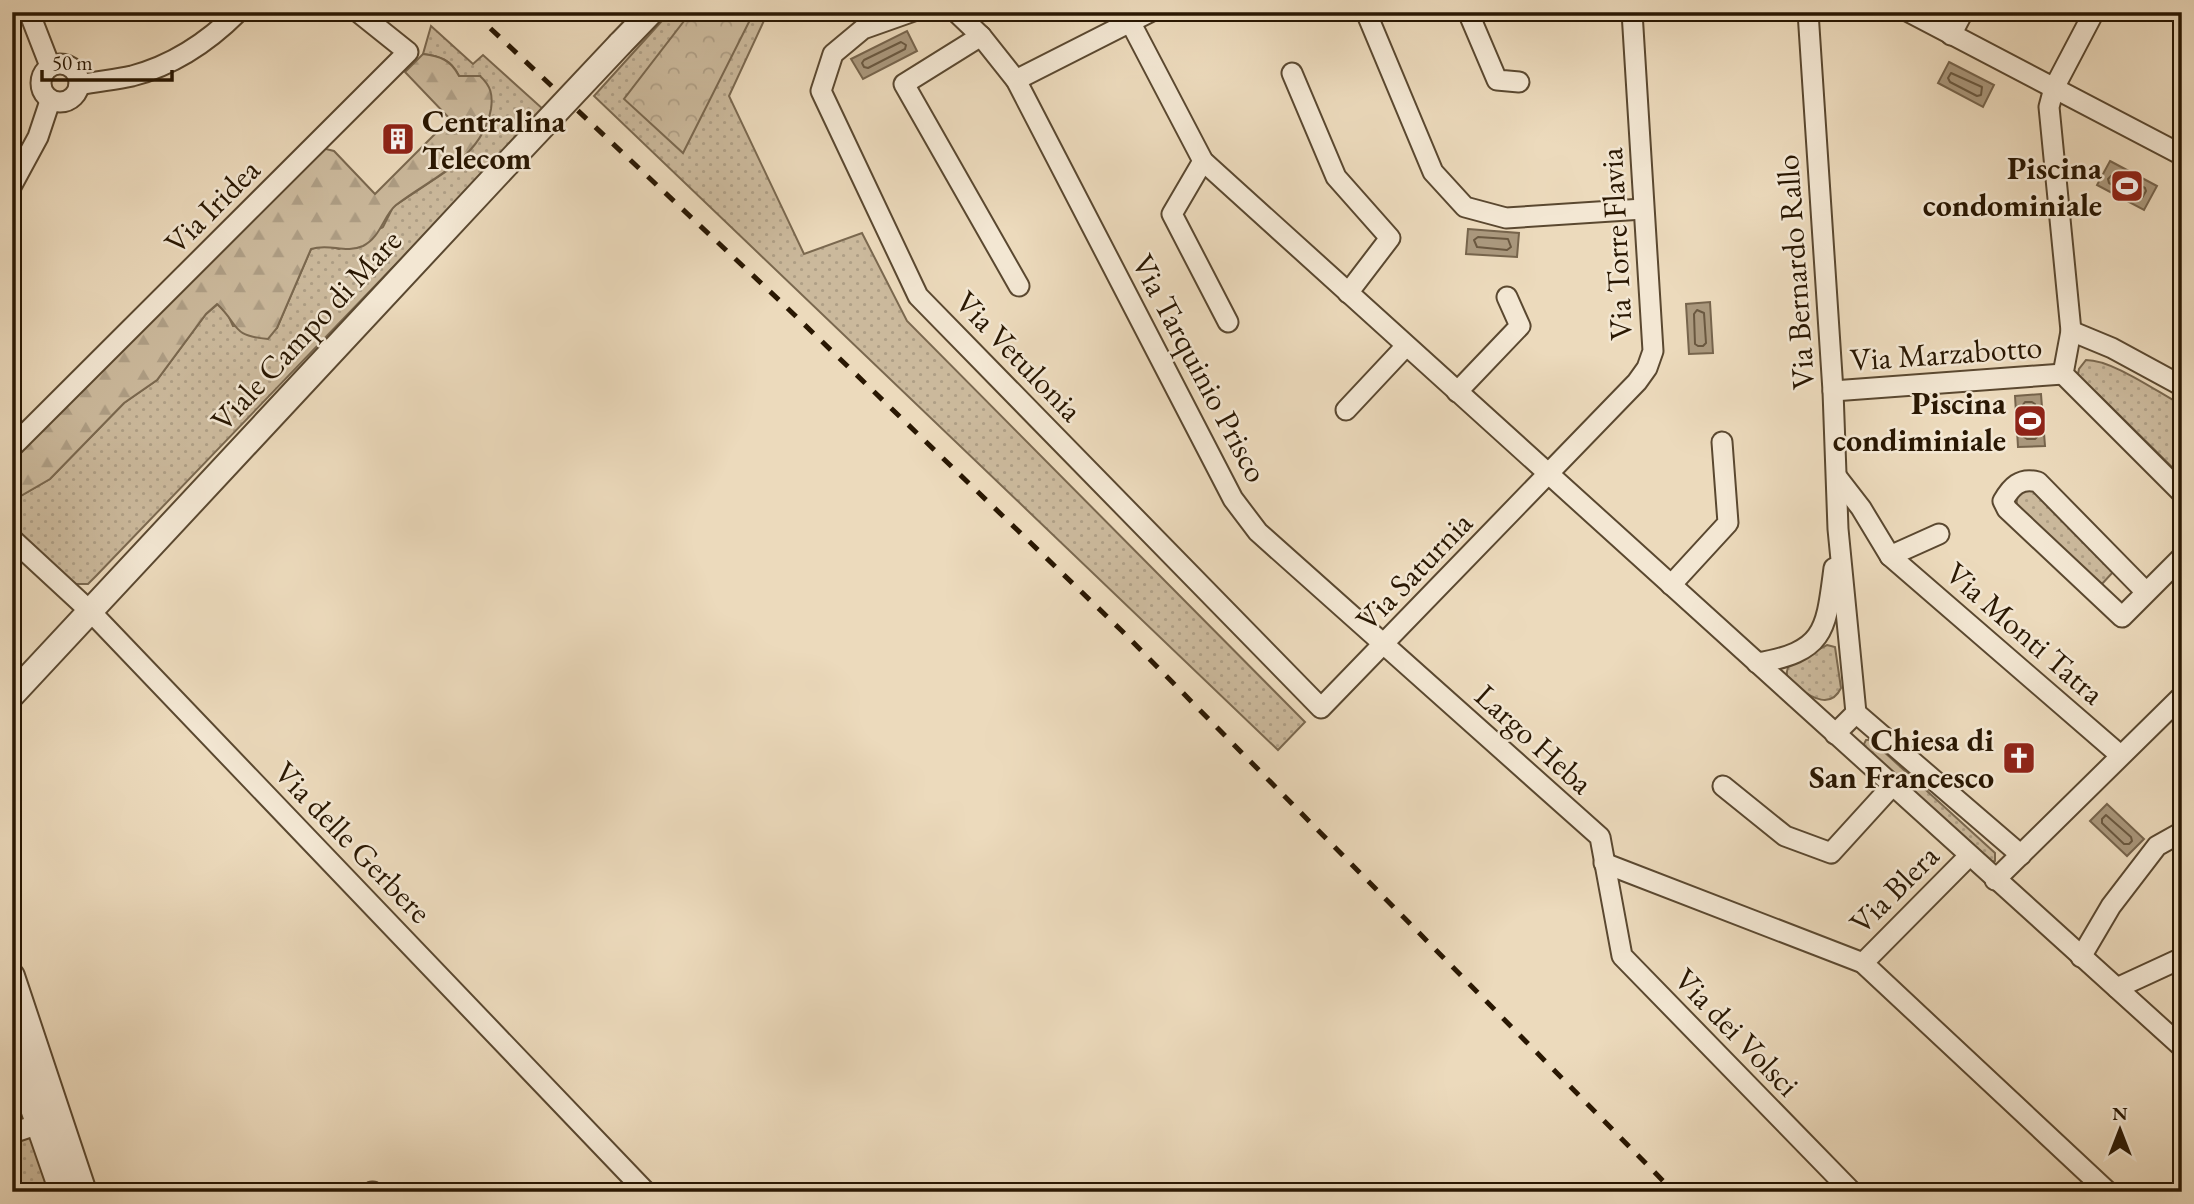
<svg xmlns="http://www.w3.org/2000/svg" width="2194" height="1204" font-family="'EB Garamond',serif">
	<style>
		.grass { fill: url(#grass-dots); stroke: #7a684f; stroke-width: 2 }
		.forest { fill: url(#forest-firs); stroke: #7a684f; stroke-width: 2 }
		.park { fill: url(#park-crowns); stroke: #7a684f; stroke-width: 2 }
		.water { fill: #aa987d; stroke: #76644c; stroke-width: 2 }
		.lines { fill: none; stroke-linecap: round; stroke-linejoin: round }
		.shore { stroke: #6a5840; stroke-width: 2 }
		.minor-casing { stroke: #5a4830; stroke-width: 23 }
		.tertiary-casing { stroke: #5a4830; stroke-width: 28 }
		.minor { stroke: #f3e7d3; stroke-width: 19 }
		.tertiary { stroke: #f3e7d3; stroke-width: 24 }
		.rail { stroke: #291702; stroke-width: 5; stroke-dasharray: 12 12; stroke-linecap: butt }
		.tertiary-bridge-casing { stroke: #5a4830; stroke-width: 28; stroke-linecap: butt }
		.tertiary-bridge { stroke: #f3e7d3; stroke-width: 24 }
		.labels { text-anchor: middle; stroke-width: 5; stroke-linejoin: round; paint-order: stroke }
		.poi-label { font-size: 32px; font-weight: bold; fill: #291702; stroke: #f3e7d3; text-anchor: end }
		.street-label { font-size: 32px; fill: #291702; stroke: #f3e7d3 }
	</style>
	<defs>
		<pattern id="grass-dots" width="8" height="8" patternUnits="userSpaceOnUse" patternTransform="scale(1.75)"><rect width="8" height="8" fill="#cbb99c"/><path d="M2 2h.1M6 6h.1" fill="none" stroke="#ae9e85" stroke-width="1.8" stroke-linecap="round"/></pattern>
		<pattern id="forest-firs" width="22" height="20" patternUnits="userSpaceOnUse" patternTransform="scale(1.75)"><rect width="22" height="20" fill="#cbb99c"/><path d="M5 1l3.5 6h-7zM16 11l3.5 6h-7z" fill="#ae9e85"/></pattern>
		<pattern id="park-crowns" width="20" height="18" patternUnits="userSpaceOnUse" patternTransform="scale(1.75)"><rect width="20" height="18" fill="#cbb99c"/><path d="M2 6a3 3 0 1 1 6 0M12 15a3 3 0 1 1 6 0" fill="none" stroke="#ae9e85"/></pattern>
	</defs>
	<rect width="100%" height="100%" fill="#ecdabc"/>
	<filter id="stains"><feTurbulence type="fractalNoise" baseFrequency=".00286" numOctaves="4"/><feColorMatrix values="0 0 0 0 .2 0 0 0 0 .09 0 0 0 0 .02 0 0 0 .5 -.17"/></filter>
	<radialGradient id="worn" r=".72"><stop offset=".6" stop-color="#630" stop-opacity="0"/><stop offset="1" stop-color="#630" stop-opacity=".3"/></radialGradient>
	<g class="grass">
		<path d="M670,12H768L729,96L804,254L862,233L907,321L1305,722L1278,750L594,96Z"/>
		<path d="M431,26L473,64L483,55L544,110L96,576L88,584H76L67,580L12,526V501L50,479L124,403L157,380L206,314L218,304L228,315L233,326L277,328L311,249L324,245L339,249L383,227L393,207L454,166L480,76H459C451,60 440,56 423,54Z"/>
		<path d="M2086,360C2113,360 2157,392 2182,405V477L2099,395L2080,379L2078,374L2079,369Z"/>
		<path d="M2025,489H2035L2114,571L2100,586L2017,509C2016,500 2017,494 2025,489Z"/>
		<path d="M1827,645L1835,647L1841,688C1831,709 1812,698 1799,688C1794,685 1788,681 1787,676C1786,671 1788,668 1789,664Z"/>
		<path d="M1866,740H1871L1995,853V861L1990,862L1863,746Z"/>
		<path d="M31,1137L50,1192H12V1143Z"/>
	</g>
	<path class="forest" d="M423,54C440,56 451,60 459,76H480C491,86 493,95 491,109C482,159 432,177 396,205C383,216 381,237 363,246C345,254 330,243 311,249L277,328L268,339C230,336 240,325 217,304L206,314L157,380L124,403L50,479L12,501V460L322,148L334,151L375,194L450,119L405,72Z"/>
	<path class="park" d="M691,12H754L683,153L624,99Z"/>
	<g class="water">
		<path d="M907,31L917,51L863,79L851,59Z"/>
		<path d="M1949,62L1994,85L1983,107L1938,83Z"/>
		<path d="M2110,161L2157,186L2144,210L2097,185Z"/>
		<path d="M1468,229L1519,233L1517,257L1466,254Z"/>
		<path d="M1710,302L1713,353L1689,354L1686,304Z"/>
		<path d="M2041,394L2045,446L2018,447L2015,396Z"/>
		<path d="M2107,804L2144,839L2127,856L2090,821Z"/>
	</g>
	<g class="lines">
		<g class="shore">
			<path d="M901,42L906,45L905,49L868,68L864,67L862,63L864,60Z"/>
			<path d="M1951,73L1982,87L1981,95L1977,96L1950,82L1948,78Z"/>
			<path d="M2115,172L2145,188L2146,191L2142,198L2138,199L2109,183L2108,179Z"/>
			<path d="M1478,237L1508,239L1511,247L1507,250L1477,247L1474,240Z"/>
			<path d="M1697,310L1704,313L1706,343L1703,346H1698L1695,344L1694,314Z"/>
			<path d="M2025,402H2032L2035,404L2038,436L2035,439H2027L2024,437L2022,406Z"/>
			<path d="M2106,815L2131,837L2132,841L2129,844H2124L2102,823V819Z"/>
		</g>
		<defs>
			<g id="minor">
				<path d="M29,12L50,66"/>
				<path d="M911,12L863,29L833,54L821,91L918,296L1321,708L1637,382L1647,368L1653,351L1632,12"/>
				<path d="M956,12L981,36L1016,80L1233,499L1258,532L1600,837L1622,956L1852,1192"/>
				<path d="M1125,12L1203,161L2182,1047"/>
				<path d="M1366,12L1433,172L1465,207L1506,218L1643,209"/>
				<path d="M1468,12L1497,80L1519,82"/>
				<path d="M1808,12L1833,391L1838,529L1856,713L1835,734"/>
				<path d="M1909,12L2182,155"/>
				<path d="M1951,35L1963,12"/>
				<path d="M981,36L904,84L1019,286"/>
				<circle cx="60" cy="83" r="19"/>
				<path d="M1292,73L1336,177L1390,238L1348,293"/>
				<path d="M1016,80L1150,12"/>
				<path d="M79,85C97,81 115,80 132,76C174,65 208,42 238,12"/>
				<path d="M1203,161L1172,214L1228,322"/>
				<path d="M12,185L38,137L50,101"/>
				<path d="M2071,331L2049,107L2054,88L2094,12"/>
				<path d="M2182,386L2112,348L2071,331L2063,374L2182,493"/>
				<path d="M1833,391L2063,374"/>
				<path d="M1457,392L1520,326L1507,297"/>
				<path d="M1346,410L1406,346"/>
				<path d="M12,447L408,52L358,12"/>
				<path d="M1837,477L1861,508L1890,556L2120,755"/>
				<path d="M12,539L91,612L646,1192"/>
				<path d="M1890,556L1939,534"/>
				<path d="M1671,585L1728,523L1722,442"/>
				<path d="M2146,592L2038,482C2020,477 2011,487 2003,501L2007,509L2122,617L2182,557"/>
				<path d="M1757,663C1826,652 1826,629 1834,568"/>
				<path d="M1856,713L2021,855"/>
				<path d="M1723,786L1785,836L1831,853L1892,786"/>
				<path d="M1604,863L1863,963L2108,1192"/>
				<path d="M1995,880L2182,696"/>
				<path d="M2081,957L2111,906L2157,846L2182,832"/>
				<path d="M1863,963L1969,856"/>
				<path d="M2117,988L2182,958"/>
				<path d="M12,1133L39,1124"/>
				<path d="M372,1192H373"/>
			</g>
			<g id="tertiary">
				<path d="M620,44L651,12"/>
				<path d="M12,695L507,164"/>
				<path d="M12,976L84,1192"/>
				<path d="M12,1048L62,1192"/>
			</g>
		</defs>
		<use href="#minor" class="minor-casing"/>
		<use href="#tertiary" class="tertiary-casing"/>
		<use href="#minor" class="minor"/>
		<use href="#tertiary" class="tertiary"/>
		<path class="rail" d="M473,12L779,300L1122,631L1674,1192"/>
		<defs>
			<path id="tertiary-bridge" d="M507,164L620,44"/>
		</defs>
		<use href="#tertiary-bridge" class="tertiary-bridge-casing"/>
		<use href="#tertiary-bridge" class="tertiary-bridge"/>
	</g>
	<defs>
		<symbol id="building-square" viewBox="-11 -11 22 22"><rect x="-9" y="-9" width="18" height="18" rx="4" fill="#8f2418" stroke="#f3e7d3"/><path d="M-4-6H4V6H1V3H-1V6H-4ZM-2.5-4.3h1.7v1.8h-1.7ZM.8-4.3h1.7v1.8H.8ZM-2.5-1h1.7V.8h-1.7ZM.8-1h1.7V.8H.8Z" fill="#fff"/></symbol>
		<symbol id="stadium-square" viewBox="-11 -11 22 22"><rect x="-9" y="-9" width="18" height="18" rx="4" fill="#8f2418" stroke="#f3e7d3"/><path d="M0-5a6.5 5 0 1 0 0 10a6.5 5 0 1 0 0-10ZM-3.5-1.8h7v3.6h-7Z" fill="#fff"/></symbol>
		<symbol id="church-square" viewBox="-11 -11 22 22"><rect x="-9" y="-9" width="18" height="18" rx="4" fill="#8f2418" stroke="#f3e7d3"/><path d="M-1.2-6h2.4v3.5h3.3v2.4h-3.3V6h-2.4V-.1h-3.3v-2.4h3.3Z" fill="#fff"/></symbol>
	</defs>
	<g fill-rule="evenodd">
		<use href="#building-square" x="379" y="120" width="38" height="38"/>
		<use href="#stadium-square" x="2108" y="167" width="38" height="38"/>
		<use href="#stadium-square" x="2011" y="402" width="38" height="38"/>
		<use href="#church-square" x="2000" y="739" width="38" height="38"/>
	</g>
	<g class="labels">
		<g class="poi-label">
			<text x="422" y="132" text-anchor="start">Centralina<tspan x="422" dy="37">Telecom</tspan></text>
			<text x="2102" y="179">Piscina<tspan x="2102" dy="37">condominiale</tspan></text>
			<text x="2006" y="414">Piscina<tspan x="2006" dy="37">condiminiale</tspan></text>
			<text x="1994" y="751">Chiesa di<tspan x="1994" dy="37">San Francesco</tspan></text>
		</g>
		<g class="street-label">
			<text transform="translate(212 206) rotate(-45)" y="11">Via Iridea</text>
			<text transform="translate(1616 244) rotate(-93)" y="11">Via Torre Flavia</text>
			<text transform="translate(1795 272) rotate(-94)" y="11">Via Bernardo Rallo</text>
			<text transform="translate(306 330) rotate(-47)" y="11">Viale Campo di Mare</text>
			<text transform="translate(1946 353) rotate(-4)" y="11">Via Marzabotto</text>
			<text transform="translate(1019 356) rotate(46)" y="11">Via Vetulonia</text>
			<text transform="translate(1200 368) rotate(62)" y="11">Via Tarquinio Prisco</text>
			<text transform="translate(1414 571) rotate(-46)" y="11">Via Saturnia</text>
			<text transform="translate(2025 633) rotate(41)" y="11">Via Monti Tatra</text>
			<text transform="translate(1534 739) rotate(42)" y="11">Largo Heba</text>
			<text transform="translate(353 842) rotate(46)" y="11">Via delle Gerbere</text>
			<text transform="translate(1894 889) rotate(-45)" y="11">Via Blera</text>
			<text transform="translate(1737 1032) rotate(46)" y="11">Via dei Volsci</text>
		</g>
	</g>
	<rect width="2194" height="1204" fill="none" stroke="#ecdabc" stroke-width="42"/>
	<rect x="14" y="14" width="2166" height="1176" fill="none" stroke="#291702" stroke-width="3.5"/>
	<rect x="21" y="21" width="2152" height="1162" fill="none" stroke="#291702" stroke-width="2"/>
	<g transform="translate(2120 1130)" stroke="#f3e7d3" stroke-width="5" paint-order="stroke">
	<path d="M0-5L12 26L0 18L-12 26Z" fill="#291702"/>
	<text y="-10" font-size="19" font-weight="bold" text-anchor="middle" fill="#291702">N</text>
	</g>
	<path d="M42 70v10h130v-10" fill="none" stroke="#291702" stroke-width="3.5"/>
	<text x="52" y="70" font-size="21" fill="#291702" stroke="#f3e7d3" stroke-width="5" paint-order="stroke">50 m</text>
	<rect width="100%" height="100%" filter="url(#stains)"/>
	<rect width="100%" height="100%" fill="url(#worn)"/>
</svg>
